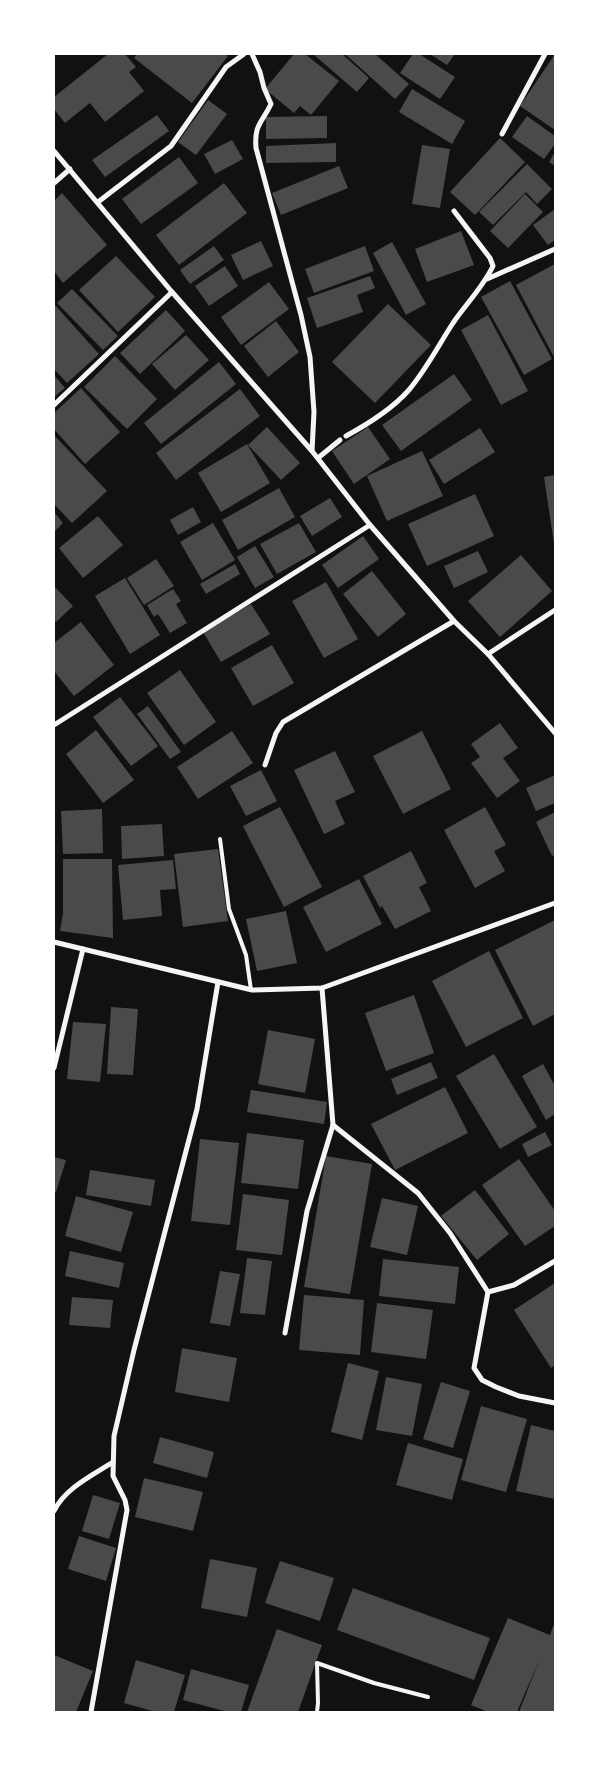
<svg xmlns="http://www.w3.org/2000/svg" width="609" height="1766" font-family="Roboto,sans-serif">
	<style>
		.building { fill: #4a4a4a }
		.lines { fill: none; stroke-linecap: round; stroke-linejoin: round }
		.service { stroke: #f5f5f5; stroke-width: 4 }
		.minor { stroke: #f5f5f5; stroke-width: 5 }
	</style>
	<rect width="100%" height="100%" fill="#111"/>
	<g class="building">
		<path d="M108,54H125L136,67L129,72L144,91L105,122L90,103L65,123L54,109V97Z"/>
		<path d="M137,54H225L228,56L192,103L134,58Z"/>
		<path d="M294,54H305L339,81L311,115L300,106L294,113L265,89Z"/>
		<path d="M313,54H342L369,78L357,92Z"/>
		<path d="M345,54H375L409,84L395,99Z"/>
		<path d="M413,54H419L455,77L440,99L400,73Z"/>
		<path d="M430,54H455L447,65Z"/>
		<path d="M555,54V130L520,106Z"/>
		<path d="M412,89L465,121L452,144L399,112Z"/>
		<path d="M208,100L227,114L196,155L178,142Z"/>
		<path d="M157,115L169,131L105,177L92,160Z"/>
		<path d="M327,116V138L266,139V117Z"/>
		<path d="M527,116L555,136V144L544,159L512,137Z"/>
		<path d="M500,138L525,162L475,215L450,192Z"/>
		<path d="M232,140L243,159L215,174L204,154Z"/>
		<path d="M336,143V162L266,163V146Z"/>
		<path d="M422,145L450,149L440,208L412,204Z"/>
		<path d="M555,152V166L549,162Z"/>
		<path d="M179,157L198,183L141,224L122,199Z"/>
		<path d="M527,164L552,189L537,204L526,192L493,225L479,212Z"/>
		<path d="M339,166L348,188L281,215L272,193Z"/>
		<path d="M224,183L247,213L179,265L156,235Z"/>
		<path d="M62,193L107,245L63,283L54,271V201Z"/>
		<path d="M525,194L543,212L508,248L490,231Z"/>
		<path d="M555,209V240L548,245L533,225Z"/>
		<path d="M461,231L474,265L427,282L415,249Z"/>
		<path d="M261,241L273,266L243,280L231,255Z"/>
		<path d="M392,242L426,304L406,315L373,253Z"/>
		<path d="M214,246L224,260L190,284L180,270Z"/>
		<path d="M365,246L374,271L314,293L305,269Z"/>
		<path d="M116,256L155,297L118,332L79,290Z"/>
		<path d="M555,264V359L516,285Z"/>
		<path d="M225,266L238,286L209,306L195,286Z"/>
		<path d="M370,276L375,288L357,295L363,312L317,328L307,298Z"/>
		<path d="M510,281L552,359L524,375L481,297Z"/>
		<path d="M269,282L289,309L241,345L221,317Z"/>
		<path d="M72,289L118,336L103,350L57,303Z"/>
		<path d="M54,304L99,354L67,383L54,369Z"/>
		<path d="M388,304L431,345L375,403L332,362Z"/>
		<path d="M166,310L185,331L140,374L120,353Z"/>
		<path d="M488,315L528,391L501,405L461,330Z"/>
		<path d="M276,321L299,352L268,377L244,346Z"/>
		<path d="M186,335L209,360L175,390L152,364Z"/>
		<path d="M115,356L157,399L127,429L84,387Z"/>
		<path d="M219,362L236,384L161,444L144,423Z"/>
		<path d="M454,374L472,400L401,451L382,425Z"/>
		<path d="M54,375L65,388L54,397Z"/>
		<path d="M81,388L120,432L85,464L54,429V413Z"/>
		<path d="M240,389L260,416L176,480L156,453Z"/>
		<path d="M267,427L300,463L281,480L248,445Z"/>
		<path d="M368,427L390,459L354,484L332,451Z"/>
		<path d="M480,428L495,452L444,484L429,460Z"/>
		<path d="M54,435L107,491L72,523L54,504Z"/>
		<path d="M247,444L270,483L221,512L198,473Z"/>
		<path d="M422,451L443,496L387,521L367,476Z"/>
		<path d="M555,475V544H554L544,477Z"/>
		<path d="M279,488L295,517L238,550L222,520Z"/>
		<path d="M475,494L494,536L427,566L408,524Z"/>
		<path d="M330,498L342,517L312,536L300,516Z"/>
		<path d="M193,507L201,522L178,535L170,520Z"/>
		<path d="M54,512L63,523L54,532Z"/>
		<path d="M98,516L123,545L83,578L59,548Z"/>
		<path d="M213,523L235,560L202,580L180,542Z"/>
		<path d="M299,523L316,552L277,574L260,544Z"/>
		<path d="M363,536L379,559L338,588L322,565Z"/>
		<path d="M255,546L274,577L255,588L237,557Z"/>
		<path d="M478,551L488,572L454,588L444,566Z"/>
		<path d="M521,555L552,591L500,637L468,601Z"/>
		<path d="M156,559L174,586L144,605L127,578Z"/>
		<path d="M235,564L240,574L206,594L200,584Z"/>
		<path d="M372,571L406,614L378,637L343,594Z"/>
		<path d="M125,578L160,635L130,654L95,596Z"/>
		<path d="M326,582L358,639L324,658L292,601Z"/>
		<path d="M54,586L73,606L56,622L54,620Z"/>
		<path d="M173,589L181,601L176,604L187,623L170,633L158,614L154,617L147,605Z"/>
		<path d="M251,604L270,634L221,662L203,632Z"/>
		<path d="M81,622L114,665L74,696L54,671V643Z"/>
		<path d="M272,645L294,683L253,706L231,668Z"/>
		<path d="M180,670L216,722L184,745L147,693Z"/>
		<path d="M120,697L158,746L131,766L93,717Z"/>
		<path d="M148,706L181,752L170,759L137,714Z"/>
		<path d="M500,723L518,748L503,758L520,781L497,798L471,763L480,757L471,744Z"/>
		<path d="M96,730L134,780L103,803L66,754Z"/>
		<path d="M232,731L253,763L198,799L177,767Z"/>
		<path d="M422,731L451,789L403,814L373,756Z"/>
		<path d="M335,751L355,792L335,801L345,824L324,834L294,770Z"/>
		<path d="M261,770L277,801L246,816L230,786Z"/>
		<path d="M555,775V803L536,811L526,788Z"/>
		<path d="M280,807L322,887L284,907L243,826Z"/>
		<path d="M485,807L506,845L494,851L505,871L475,888L444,830Z"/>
		<path d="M102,809L103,853L63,854L61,811Z"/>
		<path d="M555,812V855L552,856L536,822Z"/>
		<path d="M162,824L164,856L122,859L121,826Z"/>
		<path d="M218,849L228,921L183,927L174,854Z"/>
		<path d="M411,851L427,883L419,887L431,911L395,929L382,906L380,908L363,876Z"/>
		<path d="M63,859H112L113,938L60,931L63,913Z"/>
		<path d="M173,860L176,889L160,890L162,916L123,920L118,865Z"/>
		<path d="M359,879L382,924L326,952L303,907Z"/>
		<path d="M286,911L297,963L257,971L246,919Z"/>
		<path d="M555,920V1014L533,1026L495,950Z"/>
		<path d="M489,951L523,1018L466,1047L432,981Z"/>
		<path d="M414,995L434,1053L386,1071L365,1013Z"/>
		<path d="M111,1007L138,1009L133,1075L107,1074Z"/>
		<path d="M73,1022L106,1024L100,1082L67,1079Z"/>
		<path d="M268,1030L315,1039L305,1093L258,1084Z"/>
		<path d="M494,1054L537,1127L500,1149L456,1076Z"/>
		<path d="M431,1062L438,1078L397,1095L391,1079Z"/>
		<path d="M543,1064L555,1086V1114L546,1120L522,1076Z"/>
		<path d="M445,1087L468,1133L395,1170L371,1124Z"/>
		<path d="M251,1090L327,1102L324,1124L247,1112Z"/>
		<path d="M545,1132L552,1145L528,1157L522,1144Z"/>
		<path d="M247,1133L304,1140L298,1189L241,1183Z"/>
		<path d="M200,1139L239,1143L230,1225L191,1221Z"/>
		<path d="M326,1156L372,1164L350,1294L304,1287Z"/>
		<path d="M54,1157L66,1160L56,1192H54Z"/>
		<path d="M519,1159L555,1211V1226L525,1246L482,1185Z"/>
		<path d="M90,1170L155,1180L151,1206L86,1195Z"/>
		<path d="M475,1190L509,1234L477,1260L441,1216Z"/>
		<path d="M243,1194L289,1200L282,1255L236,1250Z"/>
		<path d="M76,1196L133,1212L121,1252L65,1236Z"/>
		<path d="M382,1198L418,1206L407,1255L370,1247Z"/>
		<path d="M70,1251L124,1263L119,1288L65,1276Z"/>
		<path d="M247,1258L272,1261L265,1315L240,1313Z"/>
		<path d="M383,1259L459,1267L455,1304L379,1296Z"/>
		<path d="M220,1271L240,1274L230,1326L210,1323Z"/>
		<path d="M555,1283V1365L551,1368L514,1310Z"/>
		<path d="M304,1295L364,1300L360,1355L299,1350Z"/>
		<path d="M72,1297L113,1300L110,1328L69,1325Z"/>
		<path d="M377,1303L433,1310L426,1359L371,1352Z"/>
		<path d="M182,1348L237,1358L229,1402L175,1392Z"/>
		<path d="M348,1363L379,1371L362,1440L331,1432Z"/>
		<path d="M386,1377L422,1384L412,1436L376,1430Z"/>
		<path d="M441,1382L470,1391L453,1448L423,1439Z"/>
		<path d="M481,1406L527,1419L506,1492L461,1480Z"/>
		<path d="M531,1425L555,1431V1499L516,1491Z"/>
		<path d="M160,1437L214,1452L207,1478L153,1463Z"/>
		<path d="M408,1443L463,1459L452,1500L396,1485Z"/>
		<path d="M144,1478L203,1492L193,1531L135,1517Z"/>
		<path d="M93,1495L120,1503L109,1539L82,1531Z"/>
		<path d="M79,1536L116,1548L106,1581L68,1569Z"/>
		<path d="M210,1559L257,1568L247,1617L201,1608Z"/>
		<path d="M280,1561L334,1578L320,1621L265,1603Z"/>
		<path d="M353,1588L490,1638L474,1680L337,1630Z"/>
		<path d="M508,1618L550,1635L555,1621V1712H519L540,1658L517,1712H488L471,1705Z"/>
		<path d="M277,1629L322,1645L298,1712H247Z"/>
		<path d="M54,1655L93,1671L76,1712H54Z"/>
		<path d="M136,1660L185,1675L174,1712H156L124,1703Z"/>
		<path d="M191,1669L249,1685L241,1712H228L183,1700Z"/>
	</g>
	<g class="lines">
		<g class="service">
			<path d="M220,839L229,909L246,955L251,990"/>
			<path d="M317,1712L318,1703L317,1663L374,1683L428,1697"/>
		</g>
		<g class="minor">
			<path d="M252,54L260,72L264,88L271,104C262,123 254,124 256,148L301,315L310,357L314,412L312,451"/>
			<path d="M502,134L545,54"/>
			<path d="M54,151L172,292L312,451L370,525L454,621L488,654L555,733"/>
			<path d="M54,183L70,169"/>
			<path d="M98,202L171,146L226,67L244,54"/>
			<path d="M487,279L555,249"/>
			<path d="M54,405L172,292"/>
			<path d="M346,436C368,424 391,410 408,391C426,370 438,346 453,323C466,304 483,287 493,266L490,258L454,211"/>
			<path d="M318,458L340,440"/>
			<path d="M488,654L555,610"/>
			<path d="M54,725L370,525"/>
			<path d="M265,765L276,733L283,722L454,621"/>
			<path d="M54,942L252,990L322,988L555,903"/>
			<path d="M322,988L333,1125L418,1193L450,1233L488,1292L474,1368L482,1380L496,1387L519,1396L555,1403"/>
			<path d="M54,1068L83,949"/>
			<path d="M488,1292L514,1285L555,1261"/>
			<path d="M285,1333L307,1211L333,1125"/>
			<path d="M54,1511C65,1488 93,1475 113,1462"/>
			<path d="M91,1712L127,1510L125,1500L113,1476L114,1436L134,1350L197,1109L218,982"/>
		</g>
	</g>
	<rect width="609" height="1766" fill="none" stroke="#ffffff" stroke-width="110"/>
</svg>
